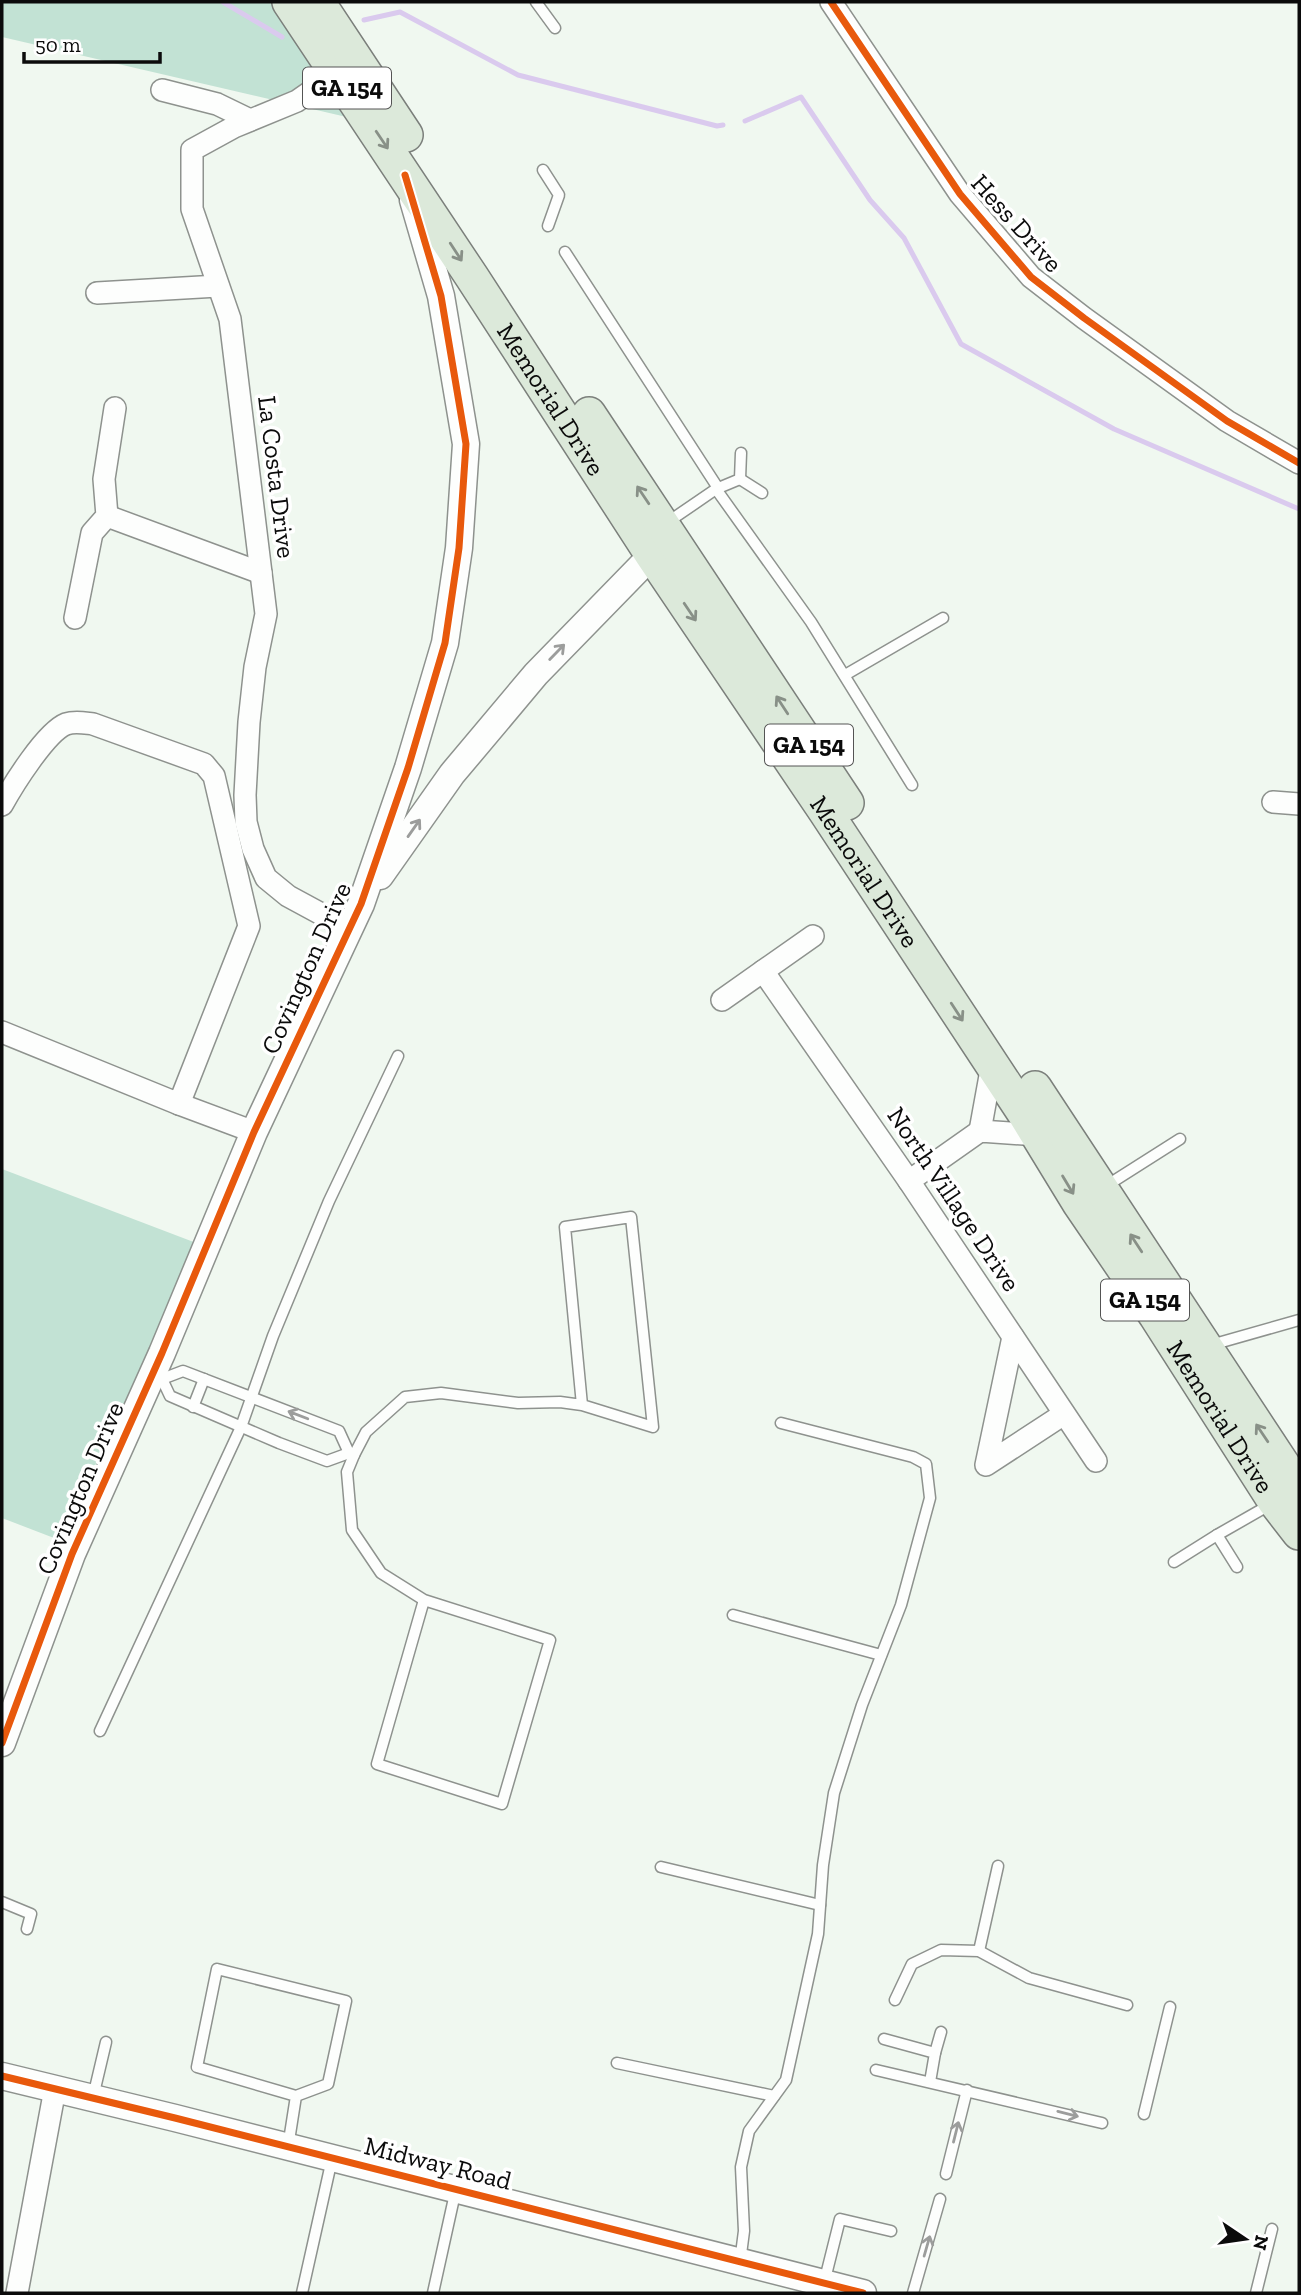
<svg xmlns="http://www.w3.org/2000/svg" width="1301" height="2295" font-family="'Zilla Slab',serif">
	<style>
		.forest { fill: #c2e2d4 }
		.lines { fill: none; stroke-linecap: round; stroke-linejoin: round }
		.stream { stroke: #dacaee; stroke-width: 5 }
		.service-casing { stroke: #8e928e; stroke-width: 13 }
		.minor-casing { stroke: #8e928e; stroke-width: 24 }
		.tertiary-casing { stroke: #8e928e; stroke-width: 29 }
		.primary-casing { stroke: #7b7f7b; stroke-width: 36 }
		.service { stroke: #fdfefd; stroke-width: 10 }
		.minor { stroke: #fdfefd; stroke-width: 21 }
		.tertiary { stroke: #fdfefd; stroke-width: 26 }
		.primary { stroke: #dce9da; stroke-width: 33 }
		.cycleway-casing { stroke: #fff; stroke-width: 11 }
		.cycleway { stroke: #e8590c; stroke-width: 7 }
		.oneway { stroke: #889087 }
		.oneway2 { stroke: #9c9d9c }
		.labels { text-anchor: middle; stroke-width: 7; stroke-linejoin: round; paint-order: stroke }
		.shield { fill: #fff; stroke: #545454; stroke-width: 2 }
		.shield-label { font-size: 24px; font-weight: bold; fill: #0b0b0b }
		.street-label { font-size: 26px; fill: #0b0b0b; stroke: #fff }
	</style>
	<rect width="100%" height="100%" fill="#f0f8f0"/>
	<g class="forest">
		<path d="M2,2H299L381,125L2,37Z"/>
		<path d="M2,1169L212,1249L80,1548L2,1518Z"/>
	</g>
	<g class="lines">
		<g class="stream">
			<path d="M223,2L282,37"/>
			<path d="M364,20L400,12L518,75L717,126L723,125"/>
			<path d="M745,121L801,97L870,200L904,238L961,344L1114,429L1299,509"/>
		</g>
		<defs>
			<g id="service">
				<path d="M536,2L555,28"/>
				<path d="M543,170L559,195L548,226"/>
				<path d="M565,252L718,488"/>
				<path d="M740,479L762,493"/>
				<path d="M716,489L811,622L912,785"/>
				<path d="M665,524L716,489L740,479L741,453"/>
				<path d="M845,675L943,618"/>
				<path d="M1106,1186L1180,1139"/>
				<path d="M1211,1345L1299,1320"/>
				<path d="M157,1377L162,1379L170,1396L279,1443L327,1461L349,1453"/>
				<path d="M162,1379L183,1371L339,1431L349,1453L354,1455L347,1472L352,1530L381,1573L424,1600L377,1764L502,1804L550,1640L424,1600"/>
				<path d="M193,1407L204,1379"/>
				<path d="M354,1455L366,1432L405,1397L441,1393L518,1403L560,1402L582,1405L653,1427L631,1217L565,1227L582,1405"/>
				<path d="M1174,1562L1217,1535"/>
				<path d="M1237,1567L1217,1535L1273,1503"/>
				<path d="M733,1615L881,1655"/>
				<path d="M100,1731L241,1427L273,1336L329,1201L398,1056"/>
				<path d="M661,1867L820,1905"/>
				<path d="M2,1902L31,1914L27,1929"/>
				<path d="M979,1951L998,1866"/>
				<path d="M895,2000L912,1964L941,1950L979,1951L1029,1978L1127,2005"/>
				<path d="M884,2039L935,2053L930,2082"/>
				<path d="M935,2053L941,2032"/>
				<path d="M617,2063L774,2096"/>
				<path d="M876,2070L1102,2123"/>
				<path d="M93,2097L106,2042"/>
				<path d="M1144,2114L1170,2007"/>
				<path d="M288,2147L296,2096L197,2067L217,1969L346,2001L328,2084L296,2096"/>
				<path d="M946,2174L967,2090"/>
				<path d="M740,2262L744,2231L741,2167L749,2131L786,2080L818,1934L823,1865L834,1793L862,1705L901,1605L930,1498L926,1464L913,1457L781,1423"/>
				<path d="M824,2283L840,2219L891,2231"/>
				<path d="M302,2293L332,2159"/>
				<path d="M433,2293L456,2189"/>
				<path d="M913,2293L940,2199"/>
				<path d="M1256,2293L1272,2229"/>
			</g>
			<g id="minor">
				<path d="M831,2L960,194L1031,277L1084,318L1227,421L1299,463"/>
				<path d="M337,73L297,101L234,127L192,150V209L230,319L266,614L255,667L249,722L245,795L246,822L253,849L266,878L288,896L349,929"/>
				<path d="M162,90L217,104L250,120"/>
				<path d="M97,293L218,286"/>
				<path d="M107,516L261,573"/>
				<path d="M75,618L92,533L107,516L104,479L115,408"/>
				<path d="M1273,802L1299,804"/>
				<path d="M2,805C13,785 46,732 66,724C75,721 84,723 93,724L204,764L214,776L249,926L179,1104L2,1032"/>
				<path d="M763,971L909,1181L1096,1461"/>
				<path d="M722,1000L813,936"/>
				<path d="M179,1104L254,1132"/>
				<path d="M980,1131L992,1065"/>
				<path d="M909,1181L980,1131L1038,1135"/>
				<path d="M1013,1337L986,1465L1064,1414"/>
				<path d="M17,2293L55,2089"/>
			</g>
			<g id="tertiary">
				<path d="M380,876L452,774L536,674L652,555L659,538"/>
				<path d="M2,1743L72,1554L162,1353L254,1132L361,904L408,768L445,643L459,548L466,444L441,296L413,200"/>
				<path d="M2,2076L175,2118L863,2293"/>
			</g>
			<g id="primary">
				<path id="s1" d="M289,2L472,277L652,555L825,811L1024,1113L1079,1203L1156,1316L1275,1502L1299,1533"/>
				<path d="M318,2L406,135"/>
				<path d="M589,414L847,803"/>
				<path d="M1035,1088L1299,1489"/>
			</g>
		</defs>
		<use href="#service" class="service-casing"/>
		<use href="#minor" class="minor-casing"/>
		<use href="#tertiary" class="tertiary-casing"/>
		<use href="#primary" class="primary-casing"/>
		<use href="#service" class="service"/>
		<use href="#minor" class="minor"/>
		<use href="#tertiary" class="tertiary"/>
		<use href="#primary" class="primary"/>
		<defs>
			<g id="cycleway">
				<path d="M831,2L960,194L1031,277L1084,318L1227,421L1299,463"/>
				<path d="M2,1743L72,1554L162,1353L254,1132L361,904L408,768L445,643L459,548L466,444L441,296L405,175"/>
				<path d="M2,2076L175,2118L863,2293"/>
			</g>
		</defs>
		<use href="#cycleway" class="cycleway-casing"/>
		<use href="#cycleway" class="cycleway"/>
	</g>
	<defs><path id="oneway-shaft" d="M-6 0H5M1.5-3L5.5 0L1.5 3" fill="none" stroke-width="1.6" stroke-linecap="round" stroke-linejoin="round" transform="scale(1.75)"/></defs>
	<g class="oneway">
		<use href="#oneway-shaft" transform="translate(382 140) rotate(56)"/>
		<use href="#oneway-shaft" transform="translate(456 252) rotate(57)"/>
		<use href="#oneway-shaft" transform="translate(643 495) rotate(-124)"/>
		<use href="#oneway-shaft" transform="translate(690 612) rotate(56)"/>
		<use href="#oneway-shaft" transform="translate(782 705) rotate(-123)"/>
		<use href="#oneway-shaft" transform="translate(957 1012) rotate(57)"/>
		<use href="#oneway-shaft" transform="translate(1068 1185) rotate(59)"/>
		<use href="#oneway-shaft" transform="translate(1136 1243) rotate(-123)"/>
		<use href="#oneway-shaft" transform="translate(1262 1433) rotate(-124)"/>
	</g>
	<g class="oneway2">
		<use href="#oneway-shaft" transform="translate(557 652) rotate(-46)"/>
		<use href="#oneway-shaft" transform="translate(414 828) rotate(-55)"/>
		<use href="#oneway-shaft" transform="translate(298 1415) rotate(-159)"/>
		<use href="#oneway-shaft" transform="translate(1068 2114) rotate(14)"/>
		<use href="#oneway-shaft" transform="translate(956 2132) rotate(-76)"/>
		<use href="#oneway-shaft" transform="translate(927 2246) rotate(-74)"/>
	</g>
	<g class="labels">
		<g class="shield">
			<rect x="303" y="67.5" width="88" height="41" rx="5"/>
			<rect x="765" y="724.5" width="88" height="41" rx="5"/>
			<rect x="1101" y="1279.5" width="88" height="41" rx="5"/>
		</g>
		<g class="shield-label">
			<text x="347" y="96">GA 154</text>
			<text x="809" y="753">GA 154</text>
			<text x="1145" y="1308">GA 154</text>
		</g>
		<g class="street-label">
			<text transform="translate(1017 223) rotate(48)" y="9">Hess Drive</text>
			<text dy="9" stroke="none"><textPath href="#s1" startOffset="476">Memorial Drive</textPath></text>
			<text transform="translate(277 477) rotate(83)" y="9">La Costa Drive</text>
			<text dy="9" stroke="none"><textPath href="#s1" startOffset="1043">Memorial Drive</textPath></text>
			<text transform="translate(306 968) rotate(-66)" y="9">Covington Drive</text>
			<text transform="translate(954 1199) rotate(56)" y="9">North Village Drive</text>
			<text dy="9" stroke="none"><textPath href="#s1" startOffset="1694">Memorial Drive</textPath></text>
			<text transform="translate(80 1488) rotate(-67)" y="9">Covington Drive</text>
			<text transform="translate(438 2163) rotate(14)" y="9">Midway Road</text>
		</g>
	</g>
	<rect width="1301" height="2295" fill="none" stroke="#0b0b0b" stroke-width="7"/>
	<g transform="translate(1245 2239) rotate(103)" stroke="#ffffff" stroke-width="5" paint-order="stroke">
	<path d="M0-5L12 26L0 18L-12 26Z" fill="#0b0b0b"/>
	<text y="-10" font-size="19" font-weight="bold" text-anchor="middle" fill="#0b0b0b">N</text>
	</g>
	<path d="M24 52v10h136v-10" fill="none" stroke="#0b0b0b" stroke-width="3.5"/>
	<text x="35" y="52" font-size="21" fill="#0b0b0b" stroke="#ffffff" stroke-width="5" paint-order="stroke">50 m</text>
</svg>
